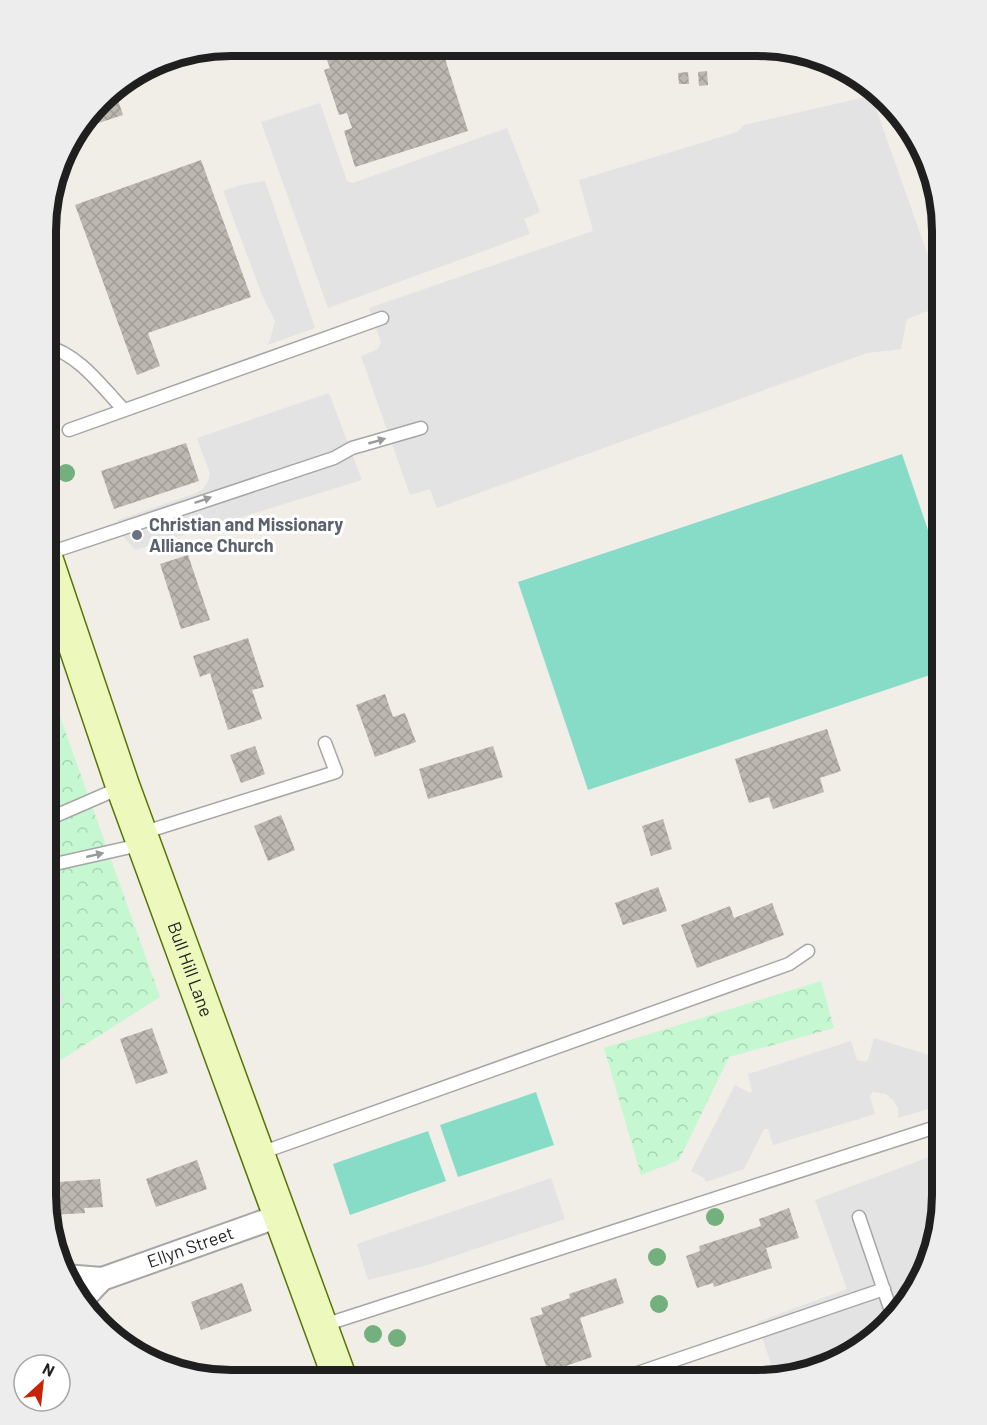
<svg xmlns="http://www.w3.org/2000/svg" width="987" height="1425" font-family="Barlow,sans-serif">
	<style>
		.park { fill: url(#park-crowns) }
		.pitch { fill: #87dcc8 }
		.parking { fill: #e3e3e3 }
		.building { fill: url(#building-cross-hatch) }
		.lines { fill: none; stroke-linecap: round; stroke-linejoin: round }
		.service-casing { stroke: #a6a6a6; stroke-width: 15 }
		.minor-casing { stroke: #a6a6a6; stroke-width: 26 }
		.secondary-casing { stroke: #597508; stroke-width: 36 }
		.service { stroke: #fff; stroke-width: 12 }
		.minor { stroke: #fff; stroke-width: 22 }
		.secondary { stroke: #ecf8bc; stroke-width: 33 }
		.tree { fill: #74af7e }
		.oneway { fill: #9a9a9a }
		.worship-dot { fill: #6b7280; stroke: #fff; stroke-width: 2 }
		.labels { text-anchor: middle; stroke-width: 6; stroke-linejoin: round; paint-order: stroke }
		.worship-label { font-size: 18px; font-weight: bold; fill: #5b616d; stroke: #fff; text-anchor: start }
		.street-label { font-size: 18px; fill: #1f1f1f; stroke: #fff }
		.rim { fill: none; stroke: #1f1f1f; stroke-width: 8 }
	</style>
	<defs>
		<pattern id="park-crowns" width="20" height="18" patternUnits="userSpaceOnUse" patternTransform="scale(1.5)"><rect width="20" height="18" fill="#c5f8d1"/><path d="M2 6a3 3 0 1 1 6 0M12 15a3 3 0 1 1 6 0" fill="none" stroke="#a9d4b3"/></pattern>
		<pattern id="building-cross-hatch" width="8" height="8" patternUnits="userSpaceOnUse" patternTransform="scale(1.5)"><rect width="8" height="8" fill="#bcb7af"/><path d="M0 0l8 8M0 8l8-8" fill="none" stroke="#a19d96"/></pattern>
	</defs>
	<rect width="100%" height="100%" fill="#f0eee6"/>
	<g class="park">
		<path d="M46,677L160,997L45,1070Z"/>
		<path d="M821,981L834,1028L729,1057L679,1160L641,1175L604,1048Z"/>
	</g>
	<g class="pitch">
		<path d="M902,454L942,571V671L588,790L518,582Z"/>
		<path d="M536,1092L554,1145L458,1177L440,1125Z"/>
		<path d="M428,1131L446,1181L350,1215L333,1164Z"/>
	</g>
	<g class="parking">
		<path d="M866,97L873,100L942,295L936,308L907,319L901,349L867,353L437,508L430,489L410,495L361,356L378,349L381,342L369,308L593,231L579,180L737,132L744,125Z"/>
		<path d="M320,103L347,181L353,183L507,128L540,212L524,219L530,234L328,308L261,122Z"/>
		<path d="M265,181L315,328L267,345L270,340L275,321L262,295L223,191L241,185Z"/>
		<path d="M329,393L362,480L135,550L122,535L118,520L196,493L203,489L208,481L210,474L197,438Z"/>
		<path d="M45,952L65,1003L45,1008Z"/>
		<path d="M874,1038L942,1059V1105L898,1118V1108L893,1100L886,1094L873,1092L870,1096L875,1114L773,1145L768,1129H764L744,1169L706,1182L704,1178L691,1171L735,1085L750,1093L752,1091L748,1074L851,1041L857,1060L865,1062L868,1060Z"/>
		<path d="M942,1152V1207L910,1298L838,1361L775,1376L757,1322L847,1289L815,1200Z"/>
		<path d="M551,1178L565,1219L424,1266L368,1280L357,1244Z"/>
	</g>
	<g class="building">
		<path d="M318,45L441,46L468,131L355,167L344,131L352,128L347,113L339,115L324,70L330,68L325,55L321,56Z"/>
		<path d="M707,71L708,85L699,86L698,72Z"/>
		<path d="M688,72L689,84H679L678,73Z"/>
		<path d="M114,88L123,115L77,130L109,91Z"/>
		<path d="M201,160L251,297L148,333L160,366L137,375L75,205Z"/>
		<path d="M186,443L199,481L114,509L101,471Z"/>
		<path d="M188,555L210,620L181,629L160,564Z"/>
		<path d="M248,638L264,687L252,690L262,719L228,730L210,673L200,677L193,656Z"/>
		<path d="M385,694L393,717L405,713L416,742L375,757L356,705Z"/>
		<path d="M827,729L841,771L820,778L824,792L773,809L769,797L749,803L735,759Z"/>
		<path d="M255,746L265,774L241,783L230,755Z"/>
		<path d="M493,746L503,777L428,799L419,769Z"/>
		<path d="M281,815L295,850L268,861L254,826Z"/>
		<path d="M663,819L672,849L651,856L642,826Z"/>
		<path d="M658,887L667,911L623,925L615,903Z"/>
		<path d="M772,903L784,935L697,968L681,925L730,906L734,918Z"/>
		<path d="M152,1028L168,1073L136,1084L120,1039Z"/>
		<path d="M197,1160L207,1189L156,1207L146,1179Z"/>
		<path d="M100,1179L103,1207L84,1208L85,1213L50,1215L45,1194V1183Z"/>
		<path d="M789,1208L799,1238L766,1248L772,1268L714,1287L713,1283L697,1288L686,1256L700,1251L699,1246L761,1226L759,1219Z"/>
		<path d="M616,1278L624,1303L580,1318L592,1357L548,1372L530,1318L543,1314L541,1308L570,1298L569,1294Z"/>
		<path d="M242,1283L252,1311L201,1330L191,1302Z"/>
	</g>
	<g class="lines">
		<defs>
			<g id="service">
				<path d="M46,346C79,354 102,387 124,410"/>
				<path d="M69,430L382,318"/>
				<path d="M46,554L334,458L352,448L421,428"/>
				<path d="M46,820L122,787"/>
				<path d="M142,833L336,772L325,743"/>
				<path d="M46,860L55,864L144,844"/>
				<path d="M258,1154L789,964L808,951"/>
				<path d="M859,1217L892,1314"/>
				<path d="M321,1326L942,1125"/>
				<path d="M617,1380L884,1289"/>
			</g>
			<g id="minor">
				<path id="s1" d="M64,1276L102,1279L279,1216"/>
				<path d="M83,1299L102,1279"/>
			</g>
			<g id="secondary">
				<path id="s2" d="M46,559L123,787L340,1379"/>
			</g>
		</defs>
		<use href="#service" class="service-casing"/>
		<use href="#minor" class="minor-casing"/>
		<use href="#secondary" class="secondary-casing"/>
		<use href="#service" class="service"/>
		<use href="#minor" class="minor"/>
		<use href="#secondary" class="secondary"/>
	</g>
	<g class="tree">
		<circle cx="66" cy="473" r="9"/>
		<circle cx="715" cy="1217" r="9"/>
		<circle cx="657" cy="1257" r="9"/>
		<circle cx="659" cy="1304" r="9"/>
		<circle cx="373" cy="1334" r="9"/>
		<circle cx="397" cy="1338" r="9"/>
	</g>
	<defs><path id="oneway-solid" d="M-6-.8H1V-3.2L6.5 0L1 3.2V.8H-6Z" transform="scale(1.5)"/></defs>
	<g class="oneway">
		<use href="#oneway-solid" transform="translate(377 441) rotate(-16)"/>
		<use href="#oneway-solid" transform="translate(203 500) rotate(-19)"/>
		<use href="#oneway-solid" transform="translate(95 855) rotate(-13)"/>
	</g>
	<circle class="worship-dot" cx="137" cy="535" r="6"/>
	<g class="labels">
		<g class="worship-label">
			<text x="149" y="531">Christian and Missionary<tspan x="149" dy="21">Alliance Church</tspan></text>
		</g>
		<g class="street-label">
			<text dy="6" stroke="none"><textPath href="#s2" startOffset="435">Bull Hill Lane</textPath></text>
			<text dy="6" stroke="none"><textPath href="#s1" startOffset="132">Ellyn Street</textPath></text>
		</g>
	</g>
	<path d="M0 0H987V1425H0ZM231 56H757A175 175 0 0 1 932 231V1195A175 175 0 0 1 757 1370H231A175 175 0 0 1 56 1195V231A175 175 0 0 1 231 56Z" fill="#ededed" fill-rule="evenodd"/>
	<path class="rim" d="M231 56H757A175 175 0 0 1 932 231V1195A175 175 0 0 1 757 1370H231A175 175 0 0 1 56 1195V231A175 175 0 0 1 231 56Z"/>
	<g transform="translate(42 1383) rotate(27)"><circle r="28" fill="#ffffff" stroke="#a5a5a5" stroke-width="1.5"/>
	<path d="M0-4.5L10 22L0 15L-10 22Z" fill="#c92306"/>
	<text y="-9" font-size="16" font-weight="bold" text-anchor="middle" fill="#1f1f1f">N</text>
	</g>
</svg>
